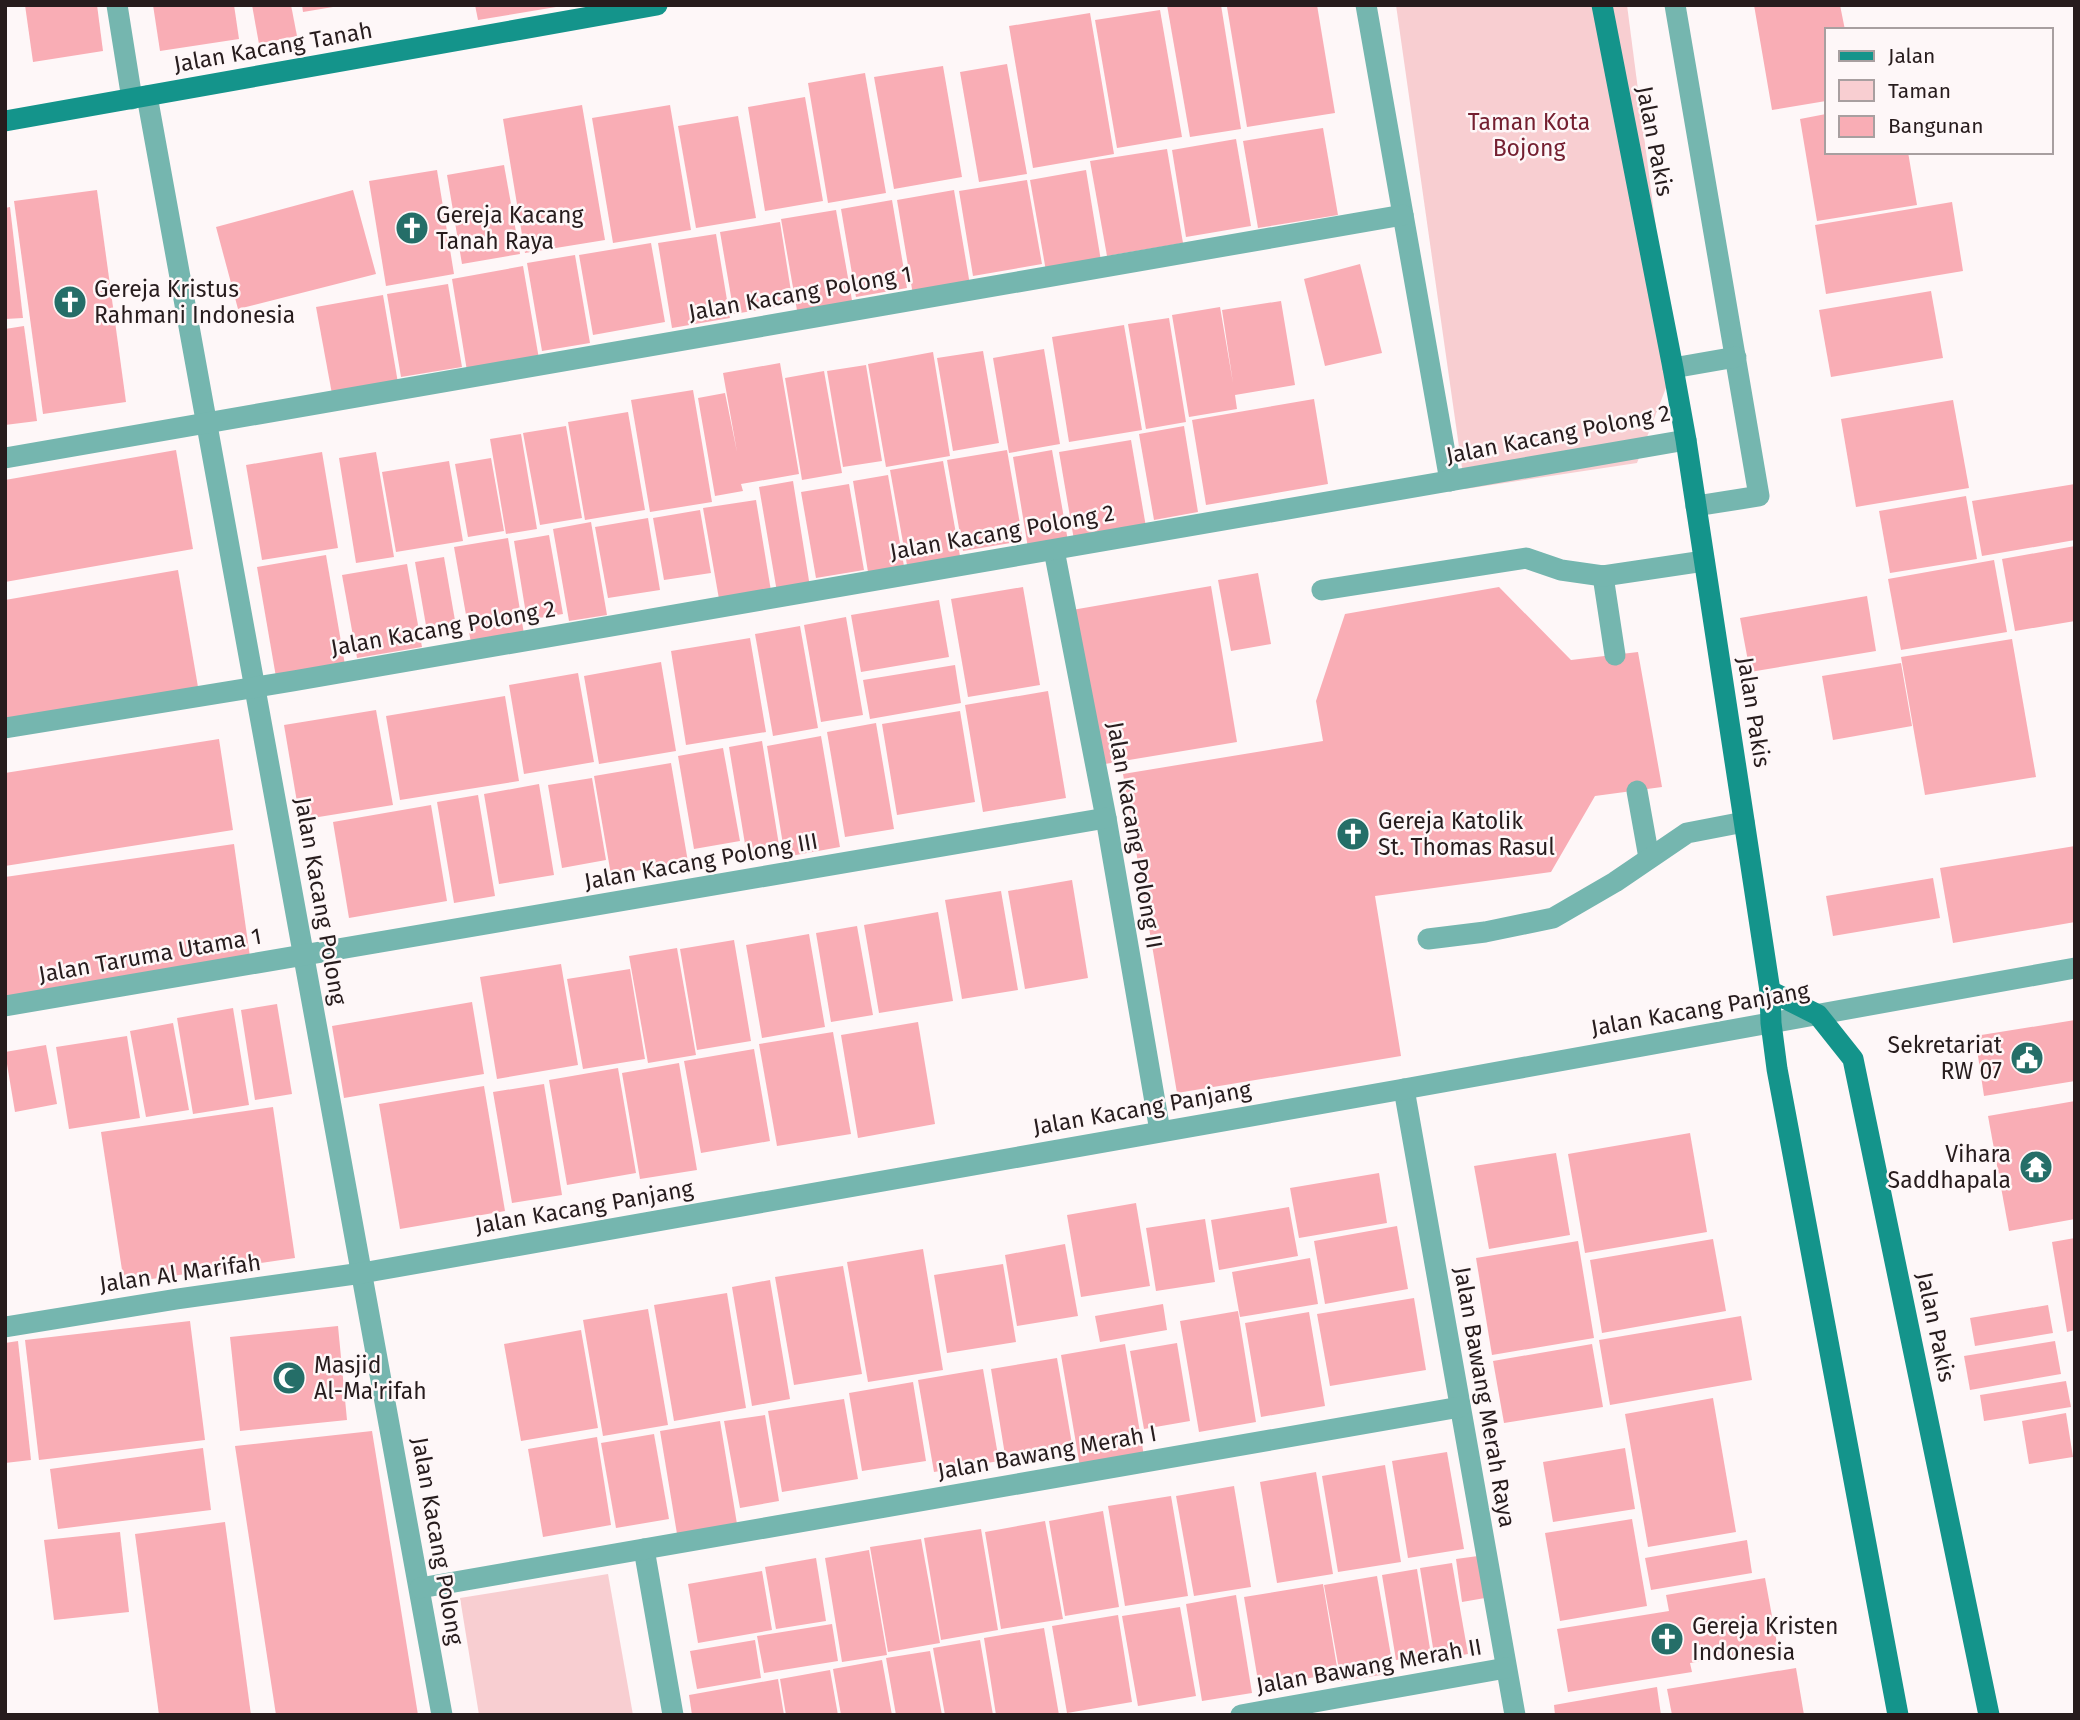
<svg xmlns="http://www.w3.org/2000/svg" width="2080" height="1720" font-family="'Fira Sans',sans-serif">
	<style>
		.green { fill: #f8ced1 }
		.building { fill: #f9adb5 }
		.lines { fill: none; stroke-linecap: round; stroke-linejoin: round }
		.lane { stroke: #75b6af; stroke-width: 21 }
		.street { stroke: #75b6af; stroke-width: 21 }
		.secondary { stroke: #14948b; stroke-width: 21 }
		.labels { text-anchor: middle; stroke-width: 5; stroke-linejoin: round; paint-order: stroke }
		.street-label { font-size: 23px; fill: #271c1d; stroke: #fef7f8 }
		.park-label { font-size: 23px; fill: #752031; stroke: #fef7f8 }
		.poi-label { font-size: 23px; fill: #271c1d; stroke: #fef7f8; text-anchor: start }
	</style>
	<rect width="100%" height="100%" fill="#fef7f8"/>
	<g class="green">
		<path d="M1396,5H1627L1674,367L1637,463L1465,489Z"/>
		<path d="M608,1574L633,1715H479L460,1598Z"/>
	</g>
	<g class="building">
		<path d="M25,5H97L103,51L33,62Z"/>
		<path d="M153,5H234L239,39L160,51Z"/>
		<path d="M252,5H291L297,36L259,44Z"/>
		<path d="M302,5H333V7L303,12Z"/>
		<path d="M475,5H556V7L478,20Z"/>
		<path d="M1167,5H1221L1241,129L1190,137Z"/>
		<path d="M1238,5H1317L1335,113L1247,127L1227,7Z"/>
		<path d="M1754,5H1840L1845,30H1826V101L1772,110Z"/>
		<path d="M1160,10L1182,137L1117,148L1095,20Z"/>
		<path d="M1090,13L1114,154L1033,168L1009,26Z"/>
		<path d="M1007,64L1027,174L979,182L960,72Z"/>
		<path d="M943,66L962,177L894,189L874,77Z"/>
		<path d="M865,73L886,193L828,203L808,83Z"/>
		<path d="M805,97L823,201L765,211L748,107Z"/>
		<path d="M582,105L605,240L525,253L503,119Z"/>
		<path d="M670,105L691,230L613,243L592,118Z"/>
		<path d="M1826,114V152H1908L1917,205L1817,221L1800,119Z"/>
		<path d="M738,116L756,218L696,228L678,126Z"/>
		<path d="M1323,128L1338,215L1258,228L1243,141Z"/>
		<path d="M1236,139L1251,226L1186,237L1172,150Z"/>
		<path d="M1167,149L1183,243L1107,256L1090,161Z"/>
		<path d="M504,165L520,254L462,264L447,175Z"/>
		<path d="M437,170L454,274L386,286L369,181Z"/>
		<path d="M1086,170L1101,261L1046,271L1030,180Z"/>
		<path d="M1027,180L1042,264L973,276L959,191Z"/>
		<path d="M97,190L126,402L43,414L14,201Z"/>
		<path d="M353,190L376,274L238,309L216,227Z"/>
		<path d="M954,190L970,285L913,295L897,200Z"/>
		<path d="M892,200L907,288L856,297L841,209Z"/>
		<path d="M1952,202L1963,271L1826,294L1815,225Z"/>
		<path d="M10,207L23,318L5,319V208Z"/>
		<path d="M836,210L853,306L798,316L781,219Z"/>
		<path d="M780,222L793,304L734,314L720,232Z"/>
		<path d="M716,234L730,318L672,328L658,243Z"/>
		<path d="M651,243L665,322L593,335L579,255Z"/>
		<path d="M575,255L590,343L542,351L527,263Z"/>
		<path d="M1360,264L1382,353L1325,366L1304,279Z"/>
		<path d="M523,266L539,359L467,371L452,279Z"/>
		<path d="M448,284L462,367L401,377L387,294Z"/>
		<path d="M1931,291L1943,358L1831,377L1819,310Z"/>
		<path d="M383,295L398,383L332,394L316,307Z"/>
		<path d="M1281,301L1295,385L1235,395L1237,409L1189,417L1172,315L1220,307L1233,383L1222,310Z"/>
		<path d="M1169,318L1186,422L1146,429L1128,324Z"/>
		<path d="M1124,325L1142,430L1069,442L1052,337Z"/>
		<path d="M24,326L37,421L5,425V329Z"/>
		<path d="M1044,349L1060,444L1009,453L993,358Z"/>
		<path d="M983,351L999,443L953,451L937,358Z"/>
		<path d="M933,352L950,456L886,467L868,364Z"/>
		<path d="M780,363L799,474L741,484L743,491L715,496L698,398L725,393L737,452L723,373Z"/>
		<path d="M866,365L882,461L843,467L827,371Z"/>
		<path d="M824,371L842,473L802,480L785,378Z"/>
		<path d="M693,390L712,502L650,512L631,400Z"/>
		<path d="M1314,399L1328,484L1206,505L1192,420Z"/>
		<path d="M1953,400L1969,488L1856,507L1841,419Z"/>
		<path d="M628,412L645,510L585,520L568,422Z"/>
		<path d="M566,426L582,518L540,525L523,433Z"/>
		<path d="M1184,426L1198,512L1154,520L1139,434Z"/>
		<path d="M521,434L537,529L506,534L490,439Z"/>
		<path d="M1131,440L1146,527L1074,540L1059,452Z"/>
		<path d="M176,450L193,549L5,582V480Z"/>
		<path d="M1007,450L1023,541L963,551L947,460Z"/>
		<path d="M1052,450L1068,541L1028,548L1013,457Z"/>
		<path d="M322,452L338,548L262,560L246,465Z"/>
		<path d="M376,452L394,557L356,563L339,458Z"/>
		<path d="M491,458L504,531L468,537L455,464Z"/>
		<path d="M449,461L463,541L396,552L382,472Z"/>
		<path d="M943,461L960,556L907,565L890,470Z"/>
		<path d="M888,475L905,572L869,578L853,481Z"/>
		<path d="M793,481L810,587L777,592L759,487Z"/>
		<path d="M849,484L864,570L816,578L801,492Z"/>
		<path d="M2075,484V540L1982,556L1972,501Z"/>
		<path d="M1966,496L1977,559L1890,573L1879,511Z"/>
		<path d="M756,500L771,591L719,599L703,508Z"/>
		<path d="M700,510L711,573L664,580L653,518Z"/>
		<path d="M648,518L660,590L608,598L595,527Z"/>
		<path d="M591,522L607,615L569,621L553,529Z"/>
		<path d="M549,535L563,614L527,620L514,541Z"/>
		<path d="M508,538L524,634L471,643L454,547Z"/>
		<path d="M2075,546V621L2015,631L2002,559Z"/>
		<path d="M326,555L345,665L276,677L257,567Z"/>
		<path d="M444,557L457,632L428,637L415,562Z"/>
		<path d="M1994,560L2007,632L1901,650L1888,579Z"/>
		<path d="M407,564L422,647L357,658L342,575Z"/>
		<path d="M178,570L198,687L5,720V600Z"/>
		<path d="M1258,573L1271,644L1231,651L1218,580Z"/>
		<path d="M1211,586L1237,742L1099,765L1072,610Z"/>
		<path d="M1023,587L1040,685L968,697L951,599Z"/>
		<path d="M1499,587L1571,660L1638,652L1662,787L1595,796L1551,872L1375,896L1401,1056L1177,1093L1123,774L1323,741L1316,701L1345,614Z"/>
		<path d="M1867,596L1876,651L1750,672L1740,618Z"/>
		<path d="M939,600L949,657L861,672L851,615Z"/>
		<path d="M846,617L863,715L821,722L804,625Z"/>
		<path d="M800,626L818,728L773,736L755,634Z"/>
		<path d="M750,638L766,732L686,745L671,651Z"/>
		<path d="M2012,639L2036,777L1925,795L1901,657Z"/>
		<path d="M661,662L676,751L599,764L584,676Z"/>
		<path d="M1901,663L1912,726L1833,740L1822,676Z"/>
		<path d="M955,665L961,703L870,719L863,680Z"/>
		<path d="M578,673L594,762L524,774L509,685Z"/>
		<path d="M1048,691L1066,798L983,812L965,705Z"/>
		<path d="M505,696L519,781L400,800L386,716Z"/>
		<path d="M376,710L393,805L300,820L284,725Z"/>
		<path d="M960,711L975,802L897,815L882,724Z"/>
		<path d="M876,723L894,829L845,837L827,732Z"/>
		<path d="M821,736L840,847L785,857L767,746Z"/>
		<path d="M219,739L233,830L5,866V773Z"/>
		<path d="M762,741L779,845L746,850L729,747Z"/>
		<path d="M723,748L740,841L694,849L678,756Z"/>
		<path d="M671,763L688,862L611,875L594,776Z"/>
		<path d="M592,778L606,860L562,868L548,785Z"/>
		<path d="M539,784L554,875L499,884L484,794Z"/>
		<path d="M478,795L495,896L454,903L437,802Z"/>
		<path d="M431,805L447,901L349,918L333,822Z"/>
		<path d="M234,844L251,964L5,1000V877Z"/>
		<path d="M2075,846V922L1953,943L1940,868Z"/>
		<path d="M1933,878L1940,918L1833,936L1826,896Z"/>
		<path d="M1072,880L1088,978L1025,989L1008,891Z"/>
		<path d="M1001,891L1018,990L962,999L945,900Z"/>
		<path d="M938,912L953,1001L879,1013L864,925Z"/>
		<path d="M857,926L873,1015L831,1022L816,933Z"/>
		<path d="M809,934L825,1027L762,1038L746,945Z"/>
		<path d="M734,940L751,1041L697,1050L680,949Z"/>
		<path d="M677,948L696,1055L648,1063L629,956Z"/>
		<path d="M561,964L578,1065L497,1079L480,977Z"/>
		<path d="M630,969L645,1059L583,1069L567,979Z"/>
		<path d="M472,1002L484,1074L344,1098L332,1026Z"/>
		<path d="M277,1004L292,1094L255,1100L241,1010Z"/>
		<path d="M233,1008L249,1105L193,1114L177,1018Z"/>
		<path d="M2075,1020V1081L1984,1096L1975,1036Z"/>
		<path d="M918,1022L935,1124L858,1138L841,1035Z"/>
		<path d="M173,1023L189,1110L146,1117L130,1031Z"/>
		<path d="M833,1032L851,1134L777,1146L759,1044Z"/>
		<path d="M127,1036L140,1118L69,1129L56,1047Z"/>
		<path d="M46,1045L57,1104L15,1112L5,1052Z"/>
		<path d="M754,1049L770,1141L701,1153L684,1061Z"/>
		<path d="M679,1063L697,1170L640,1179L622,1073Z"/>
		<path d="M618,1068L636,1173L567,1185L549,1080Z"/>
		<path d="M544,1084L562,1195L512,1203L493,1092Z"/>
		<path d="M484,1086L505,1211L400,1229L379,1104Z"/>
		<path d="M2075,1101V1219L2009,1231L1988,1116Z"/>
		<path d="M273,1107L295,1258L124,1283L101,1132Z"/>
		<path d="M1690,1133L1707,1232L1585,1253L1568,1154Z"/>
		<path d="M1556,1153L1570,1235L1489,1249L1474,1166Z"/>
		<path d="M1379,1173L1387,1223L1299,1238L1290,1188Z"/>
		<path d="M1136,1203L1150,1286L1081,1297L1067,1215Z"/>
		<path d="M1289,1207L1298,1256L1219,1270L1211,1220Z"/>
		<path d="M1205,1219L1215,1282L1156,1291L1146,1228Z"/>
		<path d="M1397,1226L1408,1289L1325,1304L1314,1241Z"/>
		<path d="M2075,1238V1330L2067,1332L2052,1242Z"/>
		<path d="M1713,1239L1726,1311L1602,1333L1590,1260Z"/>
		<path d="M1578,1241L1594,1338L1492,1355L1476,1258Z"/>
		<path d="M1065,1244L1078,1316L1017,1326L1005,1255Z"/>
		<path d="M923,1249L943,1370L868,1382L847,1262Z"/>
		<path d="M1310,1258L1318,1304L1240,1317L1232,1272Z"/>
		<path d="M1003,1264L1016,1342L947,1353L934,1275Z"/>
		<path d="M843,1266L862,1374L794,1385L775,1277Z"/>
		<path d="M770,1280L790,1399L752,1406L732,1287Z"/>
		<path d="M727,1293L746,1408L674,1421L654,1305Z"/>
		<path d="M1414,1298L1426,1370L1330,1386L1317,1314Z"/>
		<path d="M1163,1304L1167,1330L1100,1342L1095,1316Z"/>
		<path d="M2048,1305L2053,1333L1975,1346L1970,1318Z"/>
		<path d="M648,1309L668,1425L603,1436L583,1320Z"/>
		<path d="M1238,1311L1256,1422L1199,1432L1180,1321Z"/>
		<path d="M1309,1312L1325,1406L1261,1417L1245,1323Z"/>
		<path d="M1741,1316L1752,1380L1610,1405L1599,1340Z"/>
		<path d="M190,1321L205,1440L39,1460L25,1340Z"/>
		<path d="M338,1326L347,1420L240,1431L230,1337Z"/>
		<path d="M581,1330L598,1428L521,1441L504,1344Z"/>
		<path d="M18,1341L31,1460L5,1463V1343Z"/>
		<path d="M2055,1341L2061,1374L1970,1390L1964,1356Z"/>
		<path d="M1177,1343L1190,1421L1144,1429L1130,1351Z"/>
		<path d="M1125,1344L1144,1456L1080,1467L1061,1355Z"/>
		<path d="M1592,1344L1603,1407L1504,1423L1493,1361Z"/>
		<path d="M1057,1358L1072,1444L1005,1455L991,1369Z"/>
		<path d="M983,1369L999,1461L934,1472L918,1380Z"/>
		<path d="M2066,1381L2071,1407L1984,1421L1980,1395Z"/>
		<path d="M913,1382L926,1461L862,1471L849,1393Z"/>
		<path d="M1713,1398L1736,1532L1648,1547L1625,1414Z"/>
		<path d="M844,1399L858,1479L782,1492L768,1411Z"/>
		<path d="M2066,1413L2073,1457L2029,1464L2022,1421Z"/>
		<path d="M765,1415L779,1501L740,1508L724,1421Z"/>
		<path d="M720,1421L738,1530L678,1540L660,1431Z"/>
		<path d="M372,1431L418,1715H276L235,1446Z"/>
		<path d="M654,1434L669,1519L616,1528L601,1443Z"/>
		<path d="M597,1437L611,1525L543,1537L528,1449Z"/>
		<path d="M203,1448L211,1510L58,1529L50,1469Z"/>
		<path d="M1625,1448L1635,1509L1553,1522L1543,1462Z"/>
		<path d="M1447,1452L1464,1549L1408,1558L1392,1461Z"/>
		<path d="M1385,1465L1401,1562L1338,1572L1322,1476Z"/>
		<path d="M1316,1472L1333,1574L1277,1583L1260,1482Z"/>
		<path d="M1234,1486L1251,1587L1194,1596L1176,1496Z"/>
		<path d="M1171,1496L1188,1596L1125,1606L1108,1506Z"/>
		<path d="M1103,1511L1119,1607L1065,1616L1049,1521Z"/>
		<path d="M1632,1519L1647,1606L1560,1621L1545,1533Z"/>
		<path d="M1045,1521L1063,1619L1001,1629L985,1532Z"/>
		<path d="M225,1522L251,1715H159L135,1534Z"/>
		<path d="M981,1529L998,1630L941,1640L924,1538Z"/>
		<path d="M120,1532L129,1612L54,1620L44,1540Z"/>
		<path d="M921,1539L940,1643L888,1652L870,1547Z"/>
		<path d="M1747,1540L1752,1573L1651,1590L1645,1558Z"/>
		<path d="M869,1550L887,1655L842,1662L825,1558Z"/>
		<path d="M1478,1556L1485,1598L1462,1602L1456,1559Z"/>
		<path d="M816,1558L826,1621L776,1629L765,1567Z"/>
		<path d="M1452,1563L1468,1654L1435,1660L1420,1568Z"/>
		<path d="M1417,1569L1431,1655L1396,1660L1382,1575Z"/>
		<path d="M762,1571L772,1630L698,1643L688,1584Z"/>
		<path d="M1377,1576L1394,1673L1341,1681L1324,1585Z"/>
		<path d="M1765,1578L1778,1649L1690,1663L1692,1672L1568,1692L1557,1629L1669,1611L1666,1595Z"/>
		<path d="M1323,1584L1338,1673L1259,1687L1244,1597Z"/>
		<path d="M1236,1595L1252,1693L1202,1701L1186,1604Z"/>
		<path d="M1180,1607L1196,1696L1138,1706L1122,1616Z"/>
		<path d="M1118,1615L1132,1702L1067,1713L1052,1626Z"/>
		<path d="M832,1624L838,1661L764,1673L757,1636Z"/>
		<path d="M1044,1628L1059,1715H996L984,1638Z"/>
		<path d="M755,1640L761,1678L697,1689L690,1651Z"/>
		<path d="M980,1640L993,1715H945L933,1648Z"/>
		<path d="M930,1651L942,1715H896L886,1658Z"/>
		<path d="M882,1660L892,1715H841L833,1669Z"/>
		<path d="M1796,1668L1804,1715H1672L1667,1689Z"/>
		<path d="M830,1670L838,1715H786L780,1679Z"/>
		<path d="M778,1679L784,1715H692L689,1695Z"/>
		<path d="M1657,1687L1661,1715H1555L1554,1705Z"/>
	</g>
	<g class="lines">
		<g class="lane">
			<path d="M1675,5L1759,496L1696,506"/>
			<path d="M1673,368L1736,357"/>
			<path d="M1603,576L1615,655"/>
			<path d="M1322,590L1526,558L1561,570L1603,576L1704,561"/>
			<path d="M1637,791L1649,858"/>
			<path d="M1428,939L1485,932L1553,918L1615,882L1687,833L1744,822"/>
		</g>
		<g class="street">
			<path d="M117,5L132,99"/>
			<path d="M1366,5L1450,481"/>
			<path d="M147,96L442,1715"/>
			<path d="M5,458L1403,215"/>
			<path d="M1054,550L1106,818L1160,1131"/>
			<path d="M5,728L293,681L1686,440"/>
			<path d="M5,1006L1106,818"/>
			<path d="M1404,1089L1515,1715"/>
			<path d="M5,1327L177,1299L362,1273L1404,1089L2075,968"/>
			<path d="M644,1549L673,1715"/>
			<path d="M420,1588L1460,1407"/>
			<path d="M1241,1715L1506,1668"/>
		</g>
		<g class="secondary">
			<path d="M1602,5L1673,368L1686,440L1770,991L1771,1023L1777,1069L1898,1715"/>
			<path d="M5,121L657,5"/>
			<path d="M1770,991L1818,1015L1853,1059L1989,1715"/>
		</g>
	</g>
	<defs>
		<symbol id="church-disc" viewBox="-11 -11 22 22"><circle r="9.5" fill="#256e68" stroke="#fef7f8"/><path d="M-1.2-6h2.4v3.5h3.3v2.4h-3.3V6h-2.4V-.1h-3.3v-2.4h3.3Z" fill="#fff"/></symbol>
		<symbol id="civic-disc" viewBox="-11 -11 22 22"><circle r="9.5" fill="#256e68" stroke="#fef7f8"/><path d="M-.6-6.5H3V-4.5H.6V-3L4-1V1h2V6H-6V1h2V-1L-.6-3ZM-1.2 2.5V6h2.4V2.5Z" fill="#fff"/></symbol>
		<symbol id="temple-disc" viewBox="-11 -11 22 22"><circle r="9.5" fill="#256e68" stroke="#fef7f8"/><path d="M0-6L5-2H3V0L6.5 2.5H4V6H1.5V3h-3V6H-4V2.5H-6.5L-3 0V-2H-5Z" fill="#fff"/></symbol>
		<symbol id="mosque-disc" viewBox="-11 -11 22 22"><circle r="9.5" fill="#256e68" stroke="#fef7f8"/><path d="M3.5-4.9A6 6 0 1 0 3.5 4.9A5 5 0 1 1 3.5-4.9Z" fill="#fff"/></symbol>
	</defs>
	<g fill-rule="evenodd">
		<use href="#church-disc" x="393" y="209" width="38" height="38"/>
		<use href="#church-disc" x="51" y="283" width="38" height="38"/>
		<use href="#church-disc" x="1334" y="815" width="38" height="38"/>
		<use href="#civic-disc" x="2008" y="1039" width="38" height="38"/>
		<use href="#temple-disc" x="2017" y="1148" width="38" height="38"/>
		<use href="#mosque-disc" x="270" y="1359" width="38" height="38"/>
		<use href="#church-disc" x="1648" y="1620" width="38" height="38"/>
	</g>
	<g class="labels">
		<g class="street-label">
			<text transform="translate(273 47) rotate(-10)" y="8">Jalan Kacang Tanah</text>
			<text transform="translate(1655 141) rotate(79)" y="8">Jalan Pakis</text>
			<text transform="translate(800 293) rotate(-10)" y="8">Jalan Kacang Polong 1</text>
			<text transform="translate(1558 434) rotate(-11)" y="8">Jalan Kacang Polong 2</text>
			<text transform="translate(1002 532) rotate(-10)" y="8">Jalan Kacang Polong 2</text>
			<text transform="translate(443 628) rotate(-10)" y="8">Jalan Kacang Polong 2</text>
			<text transform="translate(1754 712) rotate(81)" y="8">Jalan Pakis</text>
			<text transform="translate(1135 835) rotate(80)" y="8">Jalan Kacang Polong II</text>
			<text transform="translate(701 861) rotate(-10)" y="8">Jalan Kacang Polong III</text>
			<text transform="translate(321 901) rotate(80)" y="8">Jalan Kacang Polong</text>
			<text transform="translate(150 955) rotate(-10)" y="8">Jalan Taruma Utama 1</text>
			<text transform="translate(1700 1009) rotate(-10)" y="8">Jalan Kacang Panjang</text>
			<text transform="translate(1142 1108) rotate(-10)" y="8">Jalan Kacang Panjang</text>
			<text transform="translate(584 1207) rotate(-10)" y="8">Jalan Kacang Panjang</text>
			<text transform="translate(180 1273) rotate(-8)" y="8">Jalan Al Marifah</text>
			<text transform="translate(1936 1327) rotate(78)" y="8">Jalan Pakis</text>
			<text transform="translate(1485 1397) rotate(80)" y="8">Jalan Bawang Merah Raya</text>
			<text transform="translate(1047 1452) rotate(-10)" y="8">Jalan Bawang Merah I</text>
			<text transform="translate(438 1541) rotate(80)" y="8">Jalan Kacang Polong</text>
			<text transform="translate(1369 1666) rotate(-10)" y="8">Jalan Bawang Merah II</text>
		</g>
		<g class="park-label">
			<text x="1529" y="130">Taman Kota<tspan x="1529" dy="26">Bojong</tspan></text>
		</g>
		<g class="poi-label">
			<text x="436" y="223">Gereja Kacang<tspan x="436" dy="26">Tanah Raya</tspan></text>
			<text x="94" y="297">Gereja Kristus<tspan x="94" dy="26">Rahmani Indonesia</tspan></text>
			<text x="1378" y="829">Gereja Katolik<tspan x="1378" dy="26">St. Thomas Rasul</tspan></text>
			<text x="2002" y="1053" text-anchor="end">Sekretariat<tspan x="2002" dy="26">RW 07</tspan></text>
			<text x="2011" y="1162" text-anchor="end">Vihara<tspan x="2011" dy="26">Saddhapala</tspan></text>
			<text x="314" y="1373">Masjid<tspan x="314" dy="26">Al-Ma'rifah</tspan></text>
			<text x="1692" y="1634">Gereja Kristen<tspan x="1692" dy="26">Indonesia</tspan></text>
		</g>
	</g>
	<rect width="2080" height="1720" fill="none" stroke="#271c1d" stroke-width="14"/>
	<rect x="1825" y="28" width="228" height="126" fill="#fef7f8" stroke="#a89fa0" stroke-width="2"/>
	<rect x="1839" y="51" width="35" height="10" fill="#14948b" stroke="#a89fa0" stroke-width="2"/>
	<text x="1888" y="63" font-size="21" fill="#271c1d">Jalan</text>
	<rect x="1839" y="80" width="35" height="21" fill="#f8ced1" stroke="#a89fa0" stroke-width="2"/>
	<text x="1888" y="98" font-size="21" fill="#271c1d">Taman</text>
	<rect x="1839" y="116" width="35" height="21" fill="#f9adb5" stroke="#a89fa0" stroke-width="2"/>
	<text x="1888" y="133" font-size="21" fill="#271c1d">Bangunan</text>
</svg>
